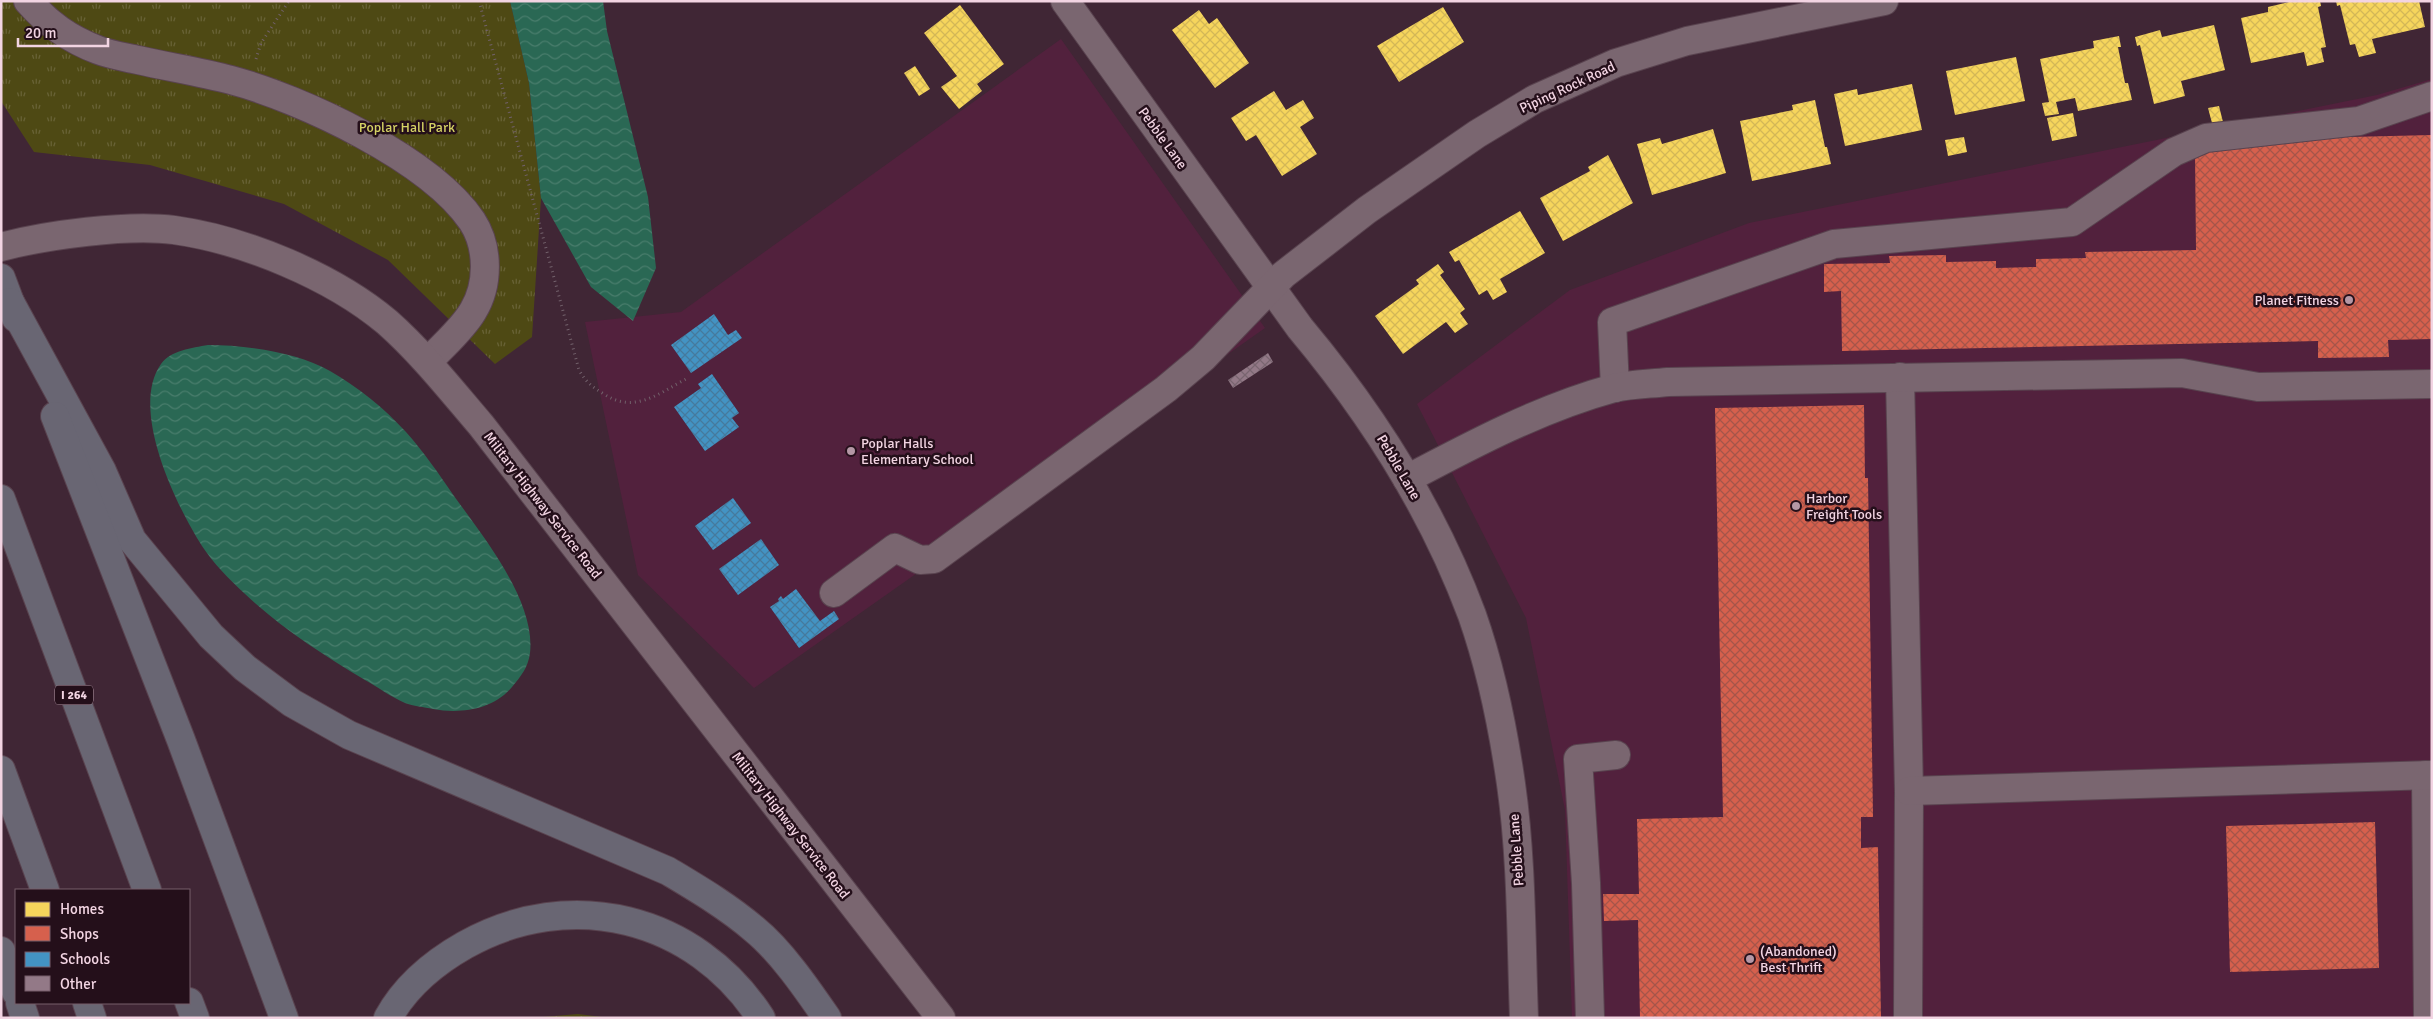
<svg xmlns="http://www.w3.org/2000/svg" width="2433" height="1019" font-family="Signika,sans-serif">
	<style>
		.built { fill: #52213d }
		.wetland { fill: url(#wetland-marsh) }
		.park { fill: url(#park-tufts) }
		.water { fill: url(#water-waves) }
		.homes { fill: url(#homes-cross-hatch) }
		.shops { fill: url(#shops-cross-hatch) }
		.schools { fill: url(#schools-cross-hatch) }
		.building { fill: url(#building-cross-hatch) }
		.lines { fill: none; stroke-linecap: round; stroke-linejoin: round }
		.minor-casing { stroke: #59434f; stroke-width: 30 }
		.highway-casing { stroke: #59434f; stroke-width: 30 }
		.path { stroke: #72616b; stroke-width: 3; stroke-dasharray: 1 4; stroke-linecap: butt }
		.minor { stroke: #7a6670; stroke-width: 28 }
		.highway { stroke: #696673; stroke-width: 28 }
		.poi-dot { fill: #b497a5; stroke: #240f1a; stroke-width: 2 }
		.labels { text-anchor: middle; stroke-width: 5; stroke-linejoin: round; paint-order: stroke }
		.shield { fill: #240f1a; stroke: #b499a6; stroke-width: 1 }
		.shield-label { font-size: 12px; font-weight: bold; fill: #f2d4e2 }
		.street-label { font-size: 14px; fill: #f2d4e2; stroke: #240f1a }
		.park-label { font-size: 14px; fill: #d5d265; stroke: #240f1a }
		.poi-label { font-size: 14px; fill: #f2d4e2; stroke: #240f1a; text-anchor: start }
	</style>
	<defs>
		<pattern id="wetland-marsh" width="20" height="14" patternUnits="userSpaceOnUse" patternTransform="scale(1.25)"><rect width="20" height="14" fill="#4e4914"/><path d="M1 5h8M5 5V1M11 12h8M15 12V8" fill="none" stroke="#686236"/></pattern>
		<pattern id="park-tufts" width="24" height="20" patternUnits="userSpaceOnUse" patternTransform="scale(1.25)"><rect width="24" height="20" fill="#4e4914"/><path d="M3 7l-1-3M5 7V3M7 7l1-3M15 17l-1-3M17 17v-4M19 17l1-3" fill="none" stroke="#686236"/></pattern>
		<pattern id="water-waves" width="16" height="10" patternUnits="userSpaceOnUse" patternTransform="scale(1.25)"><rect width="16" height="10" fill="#2a6854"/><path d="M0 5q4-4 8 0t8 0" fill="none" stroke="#497d6c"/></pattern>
		<pattern id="homes-cross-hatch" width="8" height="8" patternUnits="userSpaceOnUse" patternTransform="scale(1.25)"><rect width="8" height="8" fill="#f6d55c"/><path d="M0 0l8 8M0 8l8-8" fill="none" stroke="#d3b757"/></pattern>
		<pattern id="shops-cross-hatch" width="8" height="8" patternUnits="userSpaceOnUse" patternTransform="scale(1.25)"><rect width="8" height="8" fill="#d6604d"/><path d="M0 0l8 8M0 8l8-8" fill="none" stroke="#a5554a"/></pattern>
		<pattern id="schools-cross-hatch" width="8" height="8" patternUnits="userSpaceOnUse" patternTransform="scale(1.25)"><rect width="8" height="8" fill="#4393c3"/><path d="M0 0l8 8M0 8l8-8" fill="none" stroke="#457a9d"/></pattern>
		<pattern id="building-cross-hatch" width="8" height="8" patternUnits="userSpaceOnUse" patternTransform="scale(1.25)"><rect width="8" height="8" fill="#937987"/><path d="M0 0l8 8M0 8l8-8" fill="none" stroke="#796570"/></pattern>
	</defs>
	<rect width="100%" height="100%" fill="#402635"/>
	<g class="built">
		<path d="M1061,39L1265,328L754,688L638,575L585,322L681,312Z"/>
		<path d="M2432,79V1018H1572L1565,810L1526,618L1417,404L1570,290L1749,223L2377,95Z"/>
	</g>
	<path class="wetland" d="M578,1014L610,1018H531Z"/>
	<path class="park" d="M1,1H510L529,83L541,198L532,337L495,364L388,260L284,204L150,165L34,152L1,101Z"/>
	<g class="water">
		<path d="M510,1H603L607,31L648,197L656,268L633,321L591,287L541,198L529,83Z"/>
		<path d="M208,345C246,345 297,352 330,371C358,387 384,408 406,432C423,451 439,474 454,496C482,535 536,601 530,653C528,668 521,676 512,687C493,710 460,714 433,709C424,707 413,706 405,703C391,697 378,687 365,680C322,654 281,628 244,593C230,580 213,563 202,546C176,505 129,409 161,364C171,350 192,348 208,345Z"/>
	</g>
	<g class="homes">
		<path d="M2293,1H2320L2321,6L2318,7L2326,47L2321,48L2324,62L2307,66L2304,52L2251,63L2241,18L2268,12V7Z"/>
		<path d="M2336,1H2419L2425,27L2372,39L2376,53L2359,57L2355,44L2350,45L2340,5L2337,6Z"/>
		<path d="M960,5L1004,64L977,84L982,91L959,109L941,87L957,76L924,33Z"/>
		<path d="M1443,7L1464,42L1399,82L1377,46Z"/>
		<path d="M1199,10L1209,24L1217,18L1249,63L1215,88L1172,30Z"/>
		<path d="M2214,25L2225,70L2181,81L2185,96L2154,104L2140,45L2137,46L2135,37L2160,30L2162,37Z"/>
		<path d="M2119,36L2121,47H2118L2125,83H2128L2132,100L2078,111L2075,98L2056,102L2059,114L2045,116L2042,103L2049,102L2040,59L2094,48L2093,41Z"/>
		<path d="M2016,57L2025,101L1955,115L1946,71Z"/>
		<path d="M915,66L930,89L919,96L904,73Z"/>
		<path d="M1912,84L1922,130L1845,146L1834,94L1857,89L1858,95Z"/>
		<path d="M1274,91L1286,110L1303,100L1314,118L1300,127L1317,154L1282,176L1256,135L1246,141L1231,118Z"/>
		<path d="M1815,100L1825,147H1827L1831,164L1752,181L1740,121L1793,110L1792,105Z"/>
		<path d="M2219,106L2223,122L2212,123L2208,108Z"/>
		<path d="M2073,113L2077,136L2052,141L2047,118Z"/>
		<path d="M1713,129L1726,173L1652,195L1637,144L1660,138L1662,144Z"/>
		<path d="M1964,137L1967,152L1948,156L1945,140Z"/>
		<path d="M1608,155L1633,203L1563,241L1540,198L1590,171L1588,167Z"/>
		<path d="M1520,211L1545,253L1500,279L1507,292L1493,300L1487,290L1479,295L1459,260L1455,262L1449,252Z"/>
		<path d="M1438,264L1444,272L1440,275L1465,309L1460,313L1468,324L1455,333L1446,322L1403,354L1375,316L1419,284L1416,280Z"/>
	</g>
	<g class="shops">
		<path d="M2432,135V339L2388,340L2389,357L2318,358V341L1842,351L1841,291L1824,292V264L1890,263L1889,256L1946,255V262L1996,261V268L2036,267V259L2086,258L2085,252L2196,250L2195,152L2262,139Z"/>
		<path d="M1864,405L1865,478H1868L1873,817H1861V848L1878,847L1881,1018H1640L1638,920L1604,921L1603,894H1639L1637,819L1723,817L1715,408Z"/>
		<path d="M2375,822L2379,968L2230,972L2226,826Z"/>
	</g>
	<g class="schools">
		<path d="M714,314L728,335L736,330L742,338L691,373L671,345Z"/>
		<path d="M712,374L739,413L732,418L739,427L705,451L674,407L701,388L698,384Z"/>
		<path d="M733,498L751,523L713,550L695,526Z"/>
		<path d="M761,539L779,565L738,595L719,569Z"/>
		<path d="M796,589L820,621L834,611L839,619L799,648L770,607L779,601L778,599L781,596L783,599Z"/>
	</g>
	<path class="building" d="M1268,353L1273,362L1233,388L1228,380Z"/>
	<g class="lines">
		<defs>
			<g id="minor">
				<path d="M28,1C48,24 69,39 98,50C111,55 125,57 138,60C169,67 200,72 231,80C302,99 430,159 472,221C489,247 489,285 473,311C462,330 442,346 428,362"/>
				<path d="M1065,1L1300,328C1372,414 1433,510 1472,615C1491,669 1503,728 1511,784C1522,861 1521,940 1524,1018"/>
				<path d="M1,247C46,235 128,224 174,230C245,240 332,276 387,322C422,353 451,390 481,425L941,1018"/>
				<path d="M1900,377L1909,791L1908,1018"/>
				<path d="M1615,388L1612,322L1834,244L2072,222L2174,152L2206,138L2359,121L2432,96"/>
				<path d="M1407,479C1473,444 1541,408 1614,388C1631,384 1650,384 1668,382L2182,373L2258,387L2432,384"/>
				<path d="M834,593L895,548L920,560L934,559L1166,389L1203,358L1283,275L1367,210L1477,134L1535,99L1616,63L1687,41L1884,1"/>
				<path d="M2426,775L2428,1018"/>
				<path d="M1909,791L2432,775"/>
				<path d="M1590,1018L1586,883L1578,759L1616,755"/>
			</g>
			<g id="highway">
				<path d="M1,278L16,318"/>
				<path d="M10,302L102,471L132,540L211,636L245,668L292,703L349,735L668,871C698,889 727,906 754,929C781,951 807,989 827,1018"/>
				<path d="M55,416L181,740L284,1018"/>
				<path d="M1,499L147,890"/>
				<path d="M1,770L45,890"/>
				<path d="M1,951L16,992"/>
				<path d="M189,1002L195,1018"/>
				<path d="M20,1003L25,1018"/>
				<path d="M87,1003L92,1018"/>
				<path d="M388,1018C405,987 435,962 465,945C570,886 695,916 761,1018"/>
			</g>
		</defs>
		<use href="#minor" class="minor-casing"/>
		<use href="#highway" class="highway-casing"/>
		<g class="path">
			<path d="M479,1L579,370C586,382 592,387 604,394C634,414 658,394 686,379"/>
			<path d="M256,59L261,43L289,1"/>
		</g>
		<use href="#minor" class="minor"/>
		<use href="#highway" class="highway"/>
	</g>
	<g class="poi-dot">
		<circle cx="2349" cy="300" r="5"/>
		<circle cx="851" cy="451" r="5"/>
		<circle cx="1796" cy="506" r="5"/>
		<circle cx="1750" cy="959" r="5"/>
	</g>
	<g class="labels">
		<rect class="shield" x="55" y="685.5" width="38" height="19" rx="4"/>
		<g class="shield-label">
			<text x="74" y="699">I 264</text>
		</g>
		<g class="street-label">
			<text transform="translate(1567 87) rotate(-25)" y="5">Piping Rock Road</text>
			<text transform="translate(1163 138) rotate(54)" y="5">Pebble Lane</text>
			<text transform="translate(1399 467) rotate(60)" y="5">Pebble Lane</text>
			<text transform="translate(543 505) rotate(52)" y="5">Military Highway Service Road</text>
			<text transform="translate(791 825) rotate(52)" y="5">Military Highway Service Road</text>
			<text transform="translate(1516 850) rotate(-94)" y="5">Pebble Lane</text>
		</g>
		<g class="park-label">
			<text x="407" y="132">Poplar Hall Park</text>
		</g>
		<g class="poi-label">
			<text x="2339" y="305" text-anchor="end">Planet Fitness</text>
			<text x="861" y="448">Poplar Halls<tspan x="861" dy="16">Elementary School</tspan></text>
			<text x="1806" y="503">Harbor<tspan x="1806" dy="16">Freight Tools</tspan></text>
			<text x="1760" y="956">(Abandoned)<tspan x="1760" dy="16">Best Thrift</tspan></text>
		</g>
	</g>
	<rect width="2433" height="1019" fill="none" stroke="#f2d4e2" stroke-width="5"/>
	<rect x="15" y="889" width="175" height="115" fill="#240f1a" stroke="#765e6a"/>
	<rect x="25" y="902" width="25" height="15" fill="#f6d55c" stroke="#765e6a"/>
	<text x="60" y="914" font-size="15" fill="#f2d4e2">Homes</text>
	<rect x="25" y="926" width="25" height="15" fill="#d6604d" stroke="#765e6a"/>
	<text x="60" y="939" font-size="15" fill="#f2d4e2">Shops</text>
	<rect x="25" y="952" width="25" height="15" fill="#4393c3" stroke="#765e6a"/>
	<text x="60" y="964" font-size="15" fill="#f2d4e2">Schools</text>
	<rect x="25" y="976" width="25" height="15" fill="#937987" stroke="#765e6a"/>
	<text x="60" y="989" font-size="15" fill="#f2d4e2">Other</text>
	<path d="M18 38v8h90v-8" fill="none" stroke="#f2d4e2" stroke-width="2.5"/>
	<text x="25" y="38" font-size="15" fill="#f2d4e2" stroke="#240f1a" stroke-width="4" paint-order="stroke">20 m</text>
</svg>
